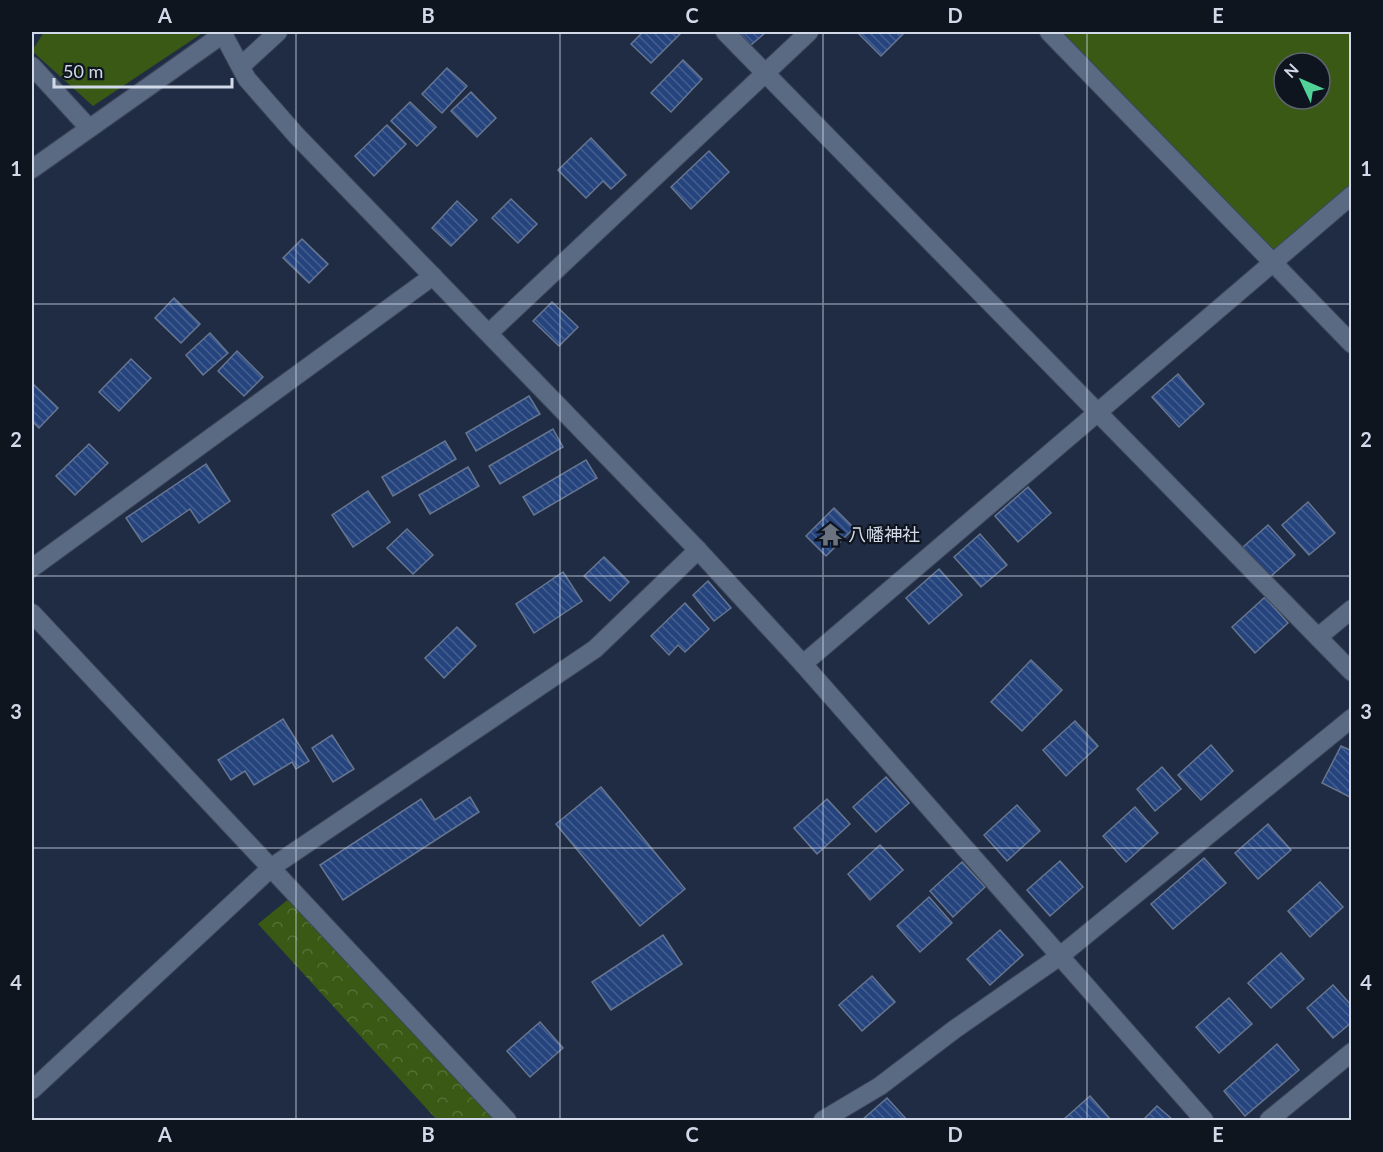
<svg xmlns="http://www.w3.org/2000/svg" width="1383" height="1152" font-family="Lato,'Noto Sans JP',sans-serif">
	<style>
		.green { fill: #395914; fill-rule: evenodd }
		.forest { fill: url(#forest-crowns) }
		.building { fill: url(#building-back-hatch); stroke: #677690; stroke-width: 1.5 }
		.lines { fill: none; stroke-linecap: round; stroke-linejoin: round }
		.street-casing { stroke: #3d475b; stroke-width: 20 }
		.secondary-casing { stroke: #3d475b; stroke-width: 20 }
		.street { stroke: #5b6a83; stroke-width: 18 }
		.secondary { stroke: #5b6a83; stroke-width: 18 }
		.grid { fill: none; stroke: #d2dae9; stroke-width: 1.5; stroke-opacity: 0.55 }
		.labels { text-anchor: middle; stroke-width: 4.5; stroke-linejoin: round; paint-order: stroke }
		.poi-label { font-size: 18px; fill: #d2dae9; stroke: #0f151f; text-anchor: start }
		.neatline { fill: none; stroke: #d2dae9; stroke-width: 2 }
		.grid-label { font-size: 20px; text-anchor: middle; font-weight: bold; fill: #d2dae9 }
	</style>
	<defs>
		<pattern id="forest-crowns" width="20" height="18" patternUnits="userSpaceOnUse" patternTransform="scale(1.5)"><rect width="20" height="18" fill="#395914"/><path d="M2 6a3 3 0 1 1 6 0M12 15a3 3 0 1 1 6 0" fill="none" stroke="#557036"/></pattern>
		<pattern id="building-back-hatch" width="6" height="6" patternUnits="userSpaceOnUse" patternTransform="scale(1.5)"><rect width="6" height="6" fill="#25447e"/><path d="M-1 5l2 2M0 0l6 6M5-1l2 2" fill="none" stroke="#445e90"/></pattern>
	</defs>
	<rect width="100%" height="100%" fill="#202c43"/>
	<g class="green">
		<path d="M44,32H204L93,106L32,51Z"/>
		<path d="M1049,32H1351V195L1272,263ZM1284,63H1320V99H1284Z"/>
	</g>
	<path class="forest" d="M296,893L507,1120H437L258,924Z"/>
	<g class="building">
		<path d="M643,32H682L651,63L631,44Z"/>
		<path d="M739,32H766L751,45Z"/>
		<path d="M857,32H905L881,56Z"/>
		<path d="M683,60L702,79L671,112L651,93Z"/>
		<path d="M447,68L467,86L442,113L422,94Z"/>
		<path d="M471,92L496,118L477,137L451,111Z"/>
		<path d="M410,102L436,127L417,146L391,121Z"/>
		<path d="M387,125L406,144L374,176L355,156Z"/>
		<path d="M591,138L626,175L611,189L603,181L586,198L558,170Z"/>
		<path d="M709,151L729,172L691,209L671,187Z"/>
		<path d="M511,199L537,224L518,243L492,218Z"/>
		<path d="M457,201L477,220L451,246L432,228Z"/>
		<path d="M302,239L328,264L309,283L283,258Z"/>
		<path d="M174,298L200,324L181,343L155,318Z"/>
		<path d="M552,302L578,327L559,346L533,321Z"/>
		<path d="M210,333L228,353L203,375L186,355Z"/>
		<path d="M237,351L263,377L244,396L218,371Z"/>
		<path d="M131,359L151,378L119,411L99,392Z"/>
		<path d="M1178,374L1204,404L1179,427L1152,397Z"/>
		<path d="M32,383L58,408L39,428L32,421Z"/>
		<path d="M529,396L540,414L476,451L466,433Z"/>
		<path d="M553,429L563,447L500,484L489,466Z"/>
		<path d="M445,441L456,459L393,496L382,477Z"/>
		<path d="M89,444L108,463L75,495L56,476Z"/>
		<path d="M586,460L597,478L534,515L523,497Z"/>
		<path d="M206,464L230,501L199,523L190,509L142,542L126,518Z"/>
		<path d="M468,467L479,486L430,514L419,495Z"/>
		<path d="M1028,487L1051,513L1018,542L995,516Z"/>
		<path d="M368,491L390,522L353,547L332,515Z"/>
		<path d="M1308,502L1335,533L1309,555L1282,525Z"/>
		<path d="M834,508L854,528L826,556L806,536Z"/>
		<path d="M1268,525L1295,555L1269,578L1243,547Z"/>
		<path d="M407,529L433,555L413,574L387,548Z"/>
		<path d="M980,534L1007,565L981,587L954,557Z"/>
		<path d="M604,557L629,582L610,601L584,576Z"/>
		<path d="M939,569L962,595L929,624L906,598Z"/>
		<path d="M563,572L582,601L534,633L516,604Z"/>
		<path d="M708,581L731,608L714,621L693,595Z"/>
		<path d="M1265,597L1288,623L1255,653L1232,627Z"/>
		<path d="M685,603L709,629L685,652L678,645L669,655L651,636Z"/>
		<path d="M457,627L476,646L444,678L425,658Z"/>
		<path d="M1031,660L1062,690L1022,731L991,702Z"/>
		<path d="M283,719L309,761L296,769L292,762L254,785L245,771L231,780L218,760Z"/>
		<path d="M1075,721L1098,746L1066,776L1043,750Z"/>
		<path d="M332,735L354,769L333,782L312,748Z"/>
		<path d="M1211,745L1233,771L1201,800L1178,775Z"/>
		<path d="M1341,746L1352,751V798L1322,783Z"/>
		<path d="M1162,767L1181,789L1155,811L1137,789Z"/>
		<path d="M886,777L909,803L876,832L853,807Z"/>
		<path d="M601,787L685,889L640,926L556,824Z"/>
		<path d="M470,797L479,812L343,900L320,865L421,799L435,820Z"/>
		<path d="M827,799L850,824L817,854L794,828Z"/>
		<path d="M1017,805L1040,831L1007,861L984,835Z"/>
		<path d="M1135,807L1158,833L1126,862L1103,836Z"/>
		<path d="M1268,824L1291,850L1258,879L1235,853Z"/>
		<path d="M880,845L903,870L870,900L848,874Z"/>
		<path d="M1204,858L1226,883L1173,929L1151,904Z"/>
		<path d="M1060,861L1083,887L1050,916L1027,890Z"/>
		<path d="M962,862L985,887L953,917L930,891Z"/>
		<path d="M1320,882L1343,907L1310,937L1288,911Z"/>
		<path d="M929,897L952,923L920,952L897,926Z"/>
		<path d="M1000,930L1023,955L990,985L967,959Z"/>
		<path d="M663,935L682,964L611,1010L592,982Z"/>
		<path d="M1281,953L1304,979L1271,1008L1248,983Z"/>
		<path d="M872,976L895,1002L862,1031L839,1005Z"/>
		<path d="M1333,985L1352,1006V1022L1333,1038L1307,1008Z"/>
		<path d="M1229,998L1252,1024L1219,1053L1196,1027Z"/>
		<path d="M540,1022L563,1048L530,1077L507,1051Z"/>
		<path d="M1277,1044L1299,1070L1245,1116L1224,1091Z"/>
		<path d="M1090,1096L1111,1120H1063Z"/>
		<path d="M887,1098L907,1120H862Z"/>
		<path d="M1157,1106L1173,1120H1143Z"/>
	</g>
	<g class="lines">
		<defs>
			<g id="street">
				<path d="M725,32L1352,672"/>
				<path d="M1049,32L1352,344"/>
				<path d="M32,66L89,128"/>
				<path d="M241,66L278,32"/>
				<path d="M32,169L223,34"/>
				<path d="M32,568L433,276"/>
				<path d="M1318,637L1352,609"/>
				<path d="M803,664L1352,195"/>
				<path d="M272,867L595,649L698,550"/>
				<path d="M823,1120L880,1086L955,1029L1060,956L1352,718"/>
			</g>
			<g id="secondary">
				<path d="M222,32L247,79L296,135L698,550L803,664L1204,1120"/>
				<path d="M489,333L809,32"/>
				<path d="M32,613L507,1120"/>
				<path d="M32,1090L272,867"/>
				<path d="M1269,1120L1352,1052"/>
			</g>
		</defs>
		<use href="#street" class="street-casing"/>
		<use href="#secondary" class="secondary-casing"/>
		<use href="#street" class="street"/>
		<use href="#secondary" class="secondary"/>
	</g>
	<path class="grid" d="M296,32V1120M560,32V1120M823,32V1120M1087,32V1120M32,304H1352M32,576H1352M32,848H1352"/>
	<defs>
		<symbol id="temple-bare" viewBox="-9 -9 18 18"><path d="M0-6L5-2H3V0L6.5 2.5H4V6H1.5V3h-3V6H-4V2.5H-6.5L-3 0V-2H-5Z" fill="#6b7280" stroke="#0f151f" stroke-width="2.5" paint-order="stroke"/></symbol>
	</defs>
	<g fill-rule="evenodd">
		<use href="#temple-bare" x="814" y="518" width="33" height="33"/>
	</g>
	<g class="labels">
		<g class="poi-label">
			<text x="848" y="541">八幡神社</text>
		</g>
	</g>
	<rect width="1383" height="1152" fill="none" stroke="#0f151f" stroke-width="66"/>
	<g transform="translate(1302 81) rotate(314)"><circle r="28" fill="#0f151f" stroke="#5d6470" stroke-width="1.5"/>
	<path d="M0-4.5L10 22L0 15L-10 22Z" fill="#51d397"/>
	<text y="-9" font-size="16" font-weight="bold" text-anchor="middle" fill="#d2dae9">N</text>
	</g>
	<path d="M54 78v9h178v-9" fill="none" stroke="#d2dae9" stroke-width="3"/>
	<text x="63" y="78" font-size="18" fill="#d2dae9" stroke="#0f151f" stroke-width="4.5" paint-order="stroke">50 m</text>
	<rect x="33" y="33" width="1317" height="1086" class="neatline"/>
	<g class="grid-label">
		<text x="165" y="23">A</text>
		<text x="428" y="23">B</text>
		<text x="692" y="23">C</text>
		<text x="955" y="23">D</text>
		<text x="1218" y="23">E</text>
		<text x="16" y="176">1</text>
		<text x="1366" y="176">1</text>
		<text x="16" y="447">2</text>
		<text x="1366" y="447">2</text>
		<text x="16" y="719">3</text>
		<text x="1366" y="719">3</text>
		<text x="16" y="990">4</text>
		<text x="1366" y="990">4</text>
		<text x="165" y="1142">A</text>
		<text x="428" y="1142">B</text>
		<text x="692" y="1142">C</text>
		<text x="955" y="1142">D</text>
		<text x="1218" y="1142">E</text>
	</g>
</svg>
